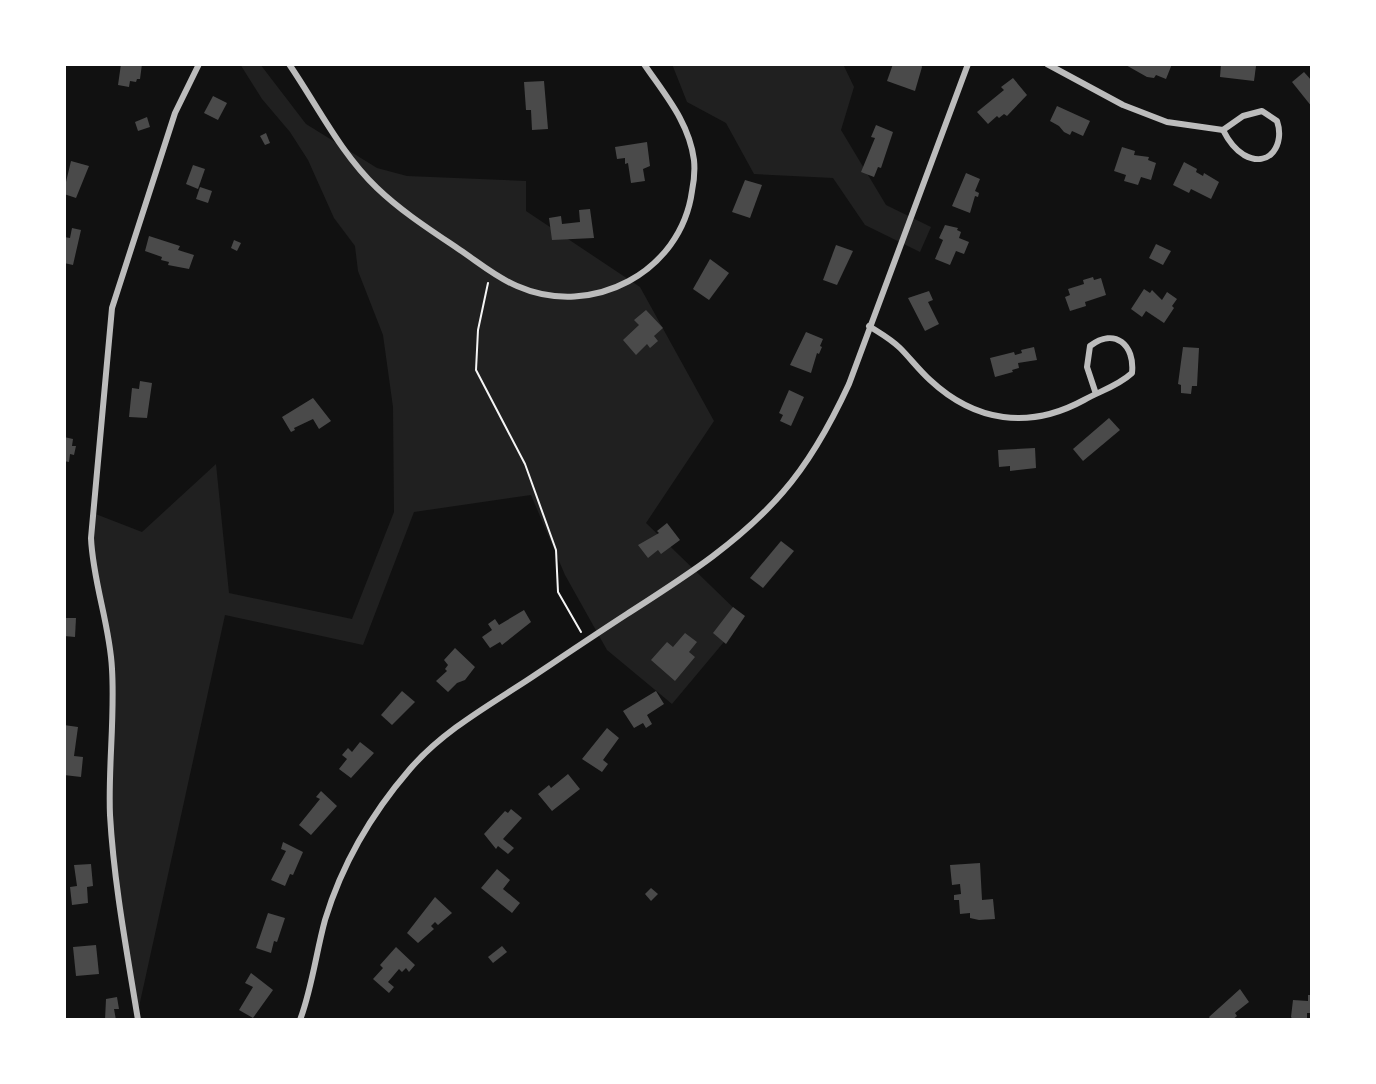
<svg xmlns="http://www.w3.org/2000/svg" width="1376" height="1084" font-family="Barlow,sans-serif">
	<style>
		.green { fill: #202020 }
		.building { fill: #4a4a4a }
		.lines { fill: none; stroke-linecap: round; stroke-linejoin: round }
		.path { stroke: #f5f5f5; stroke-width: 2 }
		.minor { stroke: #bcbcbc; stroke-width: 6 }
	</style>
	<rect width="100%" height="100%" fill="#111"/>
	<g class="green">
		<path d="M240,64H260L306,124L377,168L407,176L526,181V211L640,287L714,421L646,523L744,618L672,704L607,650L565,575L531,495L414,512L363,645L225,615L137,1016L112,832V670L95,574L93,513L142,532L216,464L229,593L352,619L394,512L393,407L383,335L358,271L355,246L334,218L308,160L290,132L262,99Z"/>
		<path d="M672,64H843L854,87L841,130L886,205L931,227L920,252L865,225L833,178L754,174L726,123L687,102Z"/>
	</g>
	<g class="building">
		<path d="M121,64H142L140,79H137L136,82L130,81L129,87L118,85Z"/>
		<path d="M893,64H921L922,67L915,91L887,81Z"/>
		<path d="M1124,64H1172L1166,79L1156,75L1154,78L1147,77Z"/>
		<path d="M1221,64L1256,66L1254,81L1220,77Z"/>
		<path d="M1304,72L1312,81V107L1292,82Z"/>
		<path d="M1013,78L1027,95L1007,116L1004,114L999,118L997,116L988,124L977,112L1004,90L1001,87Z"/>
		<path d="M544,81L548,129L532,130L531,110H526L524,82Z"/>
		<path d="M213,96L227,103L218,120L204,113Z"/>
		<path d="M1057,106L1090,121L1083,136L1072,131L1070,135L1064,132L1059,126L1050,121Z"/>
		<path d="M147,117L150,127L138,131L135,122Z"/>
		<path d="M876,125L893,132L881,168L878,167L874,177L861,172L875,138L871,137Z"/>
		<path d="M266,133L270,143L265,145L260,136Z"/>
		<path d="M647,142L650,166L643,169L645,181L631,183L628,163L625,164V158L617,159L615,147Z"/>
		<path d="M1122,147L1135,151L1134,155L1149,157L1148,160L1156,163L1151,180L1141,177L1138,185L1124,181L1126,175L1114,171Z"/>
		<path d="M71,161L89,166L76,198L64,194V182H66Z"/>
		<path d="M1184,162L1197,169L1196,172L1203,176L1204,173L1219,182L1211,199L1191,189L1189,193L1173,185Z"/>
		<path d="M193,165L205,169L198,189L186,184Z"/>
		<path d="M966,173L980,179L975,191L979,193L978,197L975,196L970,213L952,206Z"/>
		<path d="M745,180L762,185L750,218L732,212Z"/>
		<path d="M200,187L212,191L208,203L196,199Z"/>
		<path d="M590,209L594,238L552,240L549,218L561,216L562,224L580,222L579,210Z"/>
		<path d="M945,225L958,228L957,230L961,232L959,238L969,242L964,254L956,251L950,265L935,259L943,240L939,238Z"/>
		<path d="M72,228L81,230L73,265L64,263V237L70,238Z"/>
		<path d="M149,236L180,246L178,250L194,255L189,269L168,265L169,262L161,260L162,257L145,251Z"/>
		<path d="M234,240L241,243L237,251L231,248Z"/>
		<path d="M1156,244L1171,251L1163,265L1149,258Z"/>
		<path d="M836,245L853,251L837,285L823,280Z"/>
		<path d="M710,259L729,273L709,300L693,289Z"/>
		<path d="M1093,277L1094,280L1101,278L1106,295L1085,302L1086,306L1070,311L1065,297L1070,295L1068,289L1084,284L1083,280Z"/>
		<path d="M1144,289L1150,293L1152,290L1162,300L1167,292L1177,299L1172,306L1174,308L1164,323L1146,311L1142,317L1131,309Z"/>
		<path d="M929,291L933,300L928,302L939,324L925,331L908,298Z"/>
		<path d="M646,310L663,328L654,336L658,341L650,348L647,344L636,355L623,340L639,325L634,320Z"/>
		<path d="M806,332L823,339L820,346L822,347L819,354L817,353L811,373L790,365Z"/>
		<path d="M1034,347L1037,360L1018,363L1019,368L1012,370L1013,372L995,377L990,358L1014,352L1015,355L1022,353L1021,350Z"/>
		<path d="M1183,347L1199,348L1197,386H1192L1191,394L1181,393V385L1178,384Z"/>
		<path d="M140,381L152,383L147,418L129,417L132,388L139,389Z"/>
		<path d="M789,390L804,397L791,426L780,421L783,415L779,413Z"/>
		<path d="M313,398L331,421L319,429L313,419L294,428L295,430L291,432L282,417Z"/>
		<path d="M1109,418L1120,430L1083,461L1073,449Z"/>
		<path d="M64,437L73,439L72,446H76L74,455L70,454L69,462L64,461Z"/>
		<path d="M1035,448L1036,468L1010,471V466L999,467L998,450Z"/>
		<path d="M667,523L680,540L661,554L658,550L648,558L638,545L659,533L657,531Z"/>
		<path d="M781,541L794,551L763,588L750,578Z"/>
		<path d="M733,607L745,616L726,644L713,633Z"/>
		<path d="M524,610L531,622L502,645L500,642L490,648L482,637L492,630L488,624L495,619L499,625Z"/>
		<path d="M64,618H76L75,637L64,636Z"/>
		<path d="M685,633L697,642L689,652L695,657L675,681L651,660L667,642L673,647Z"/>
		<path d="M455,648L475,667L465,680L457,683L448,692L436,681L447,671L445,669L448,665L444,660Z"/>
		<path d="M402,691L415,702L392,725L381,715Z"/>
		<path d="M656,691L664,704L647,715L652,724L646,728L643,723L634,728L623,711Z"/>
		<path d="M64,725L78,727L74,756L83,757L81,777L64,775Z"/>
		<path d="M607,728L619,738L603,760L608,764L602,772L582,759Z"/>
		<path d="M360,742L374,753L351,778L339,769L347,759L342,755L348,748L352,752Z"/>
		<path d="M568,774L580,789L552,811L538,794L549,785L551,788Z"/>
		<path d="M321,791L337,806L311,835L299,825L320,799L316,797Z"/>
		<path d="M511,809L522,818L503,839L514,848L508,854L498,846L496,849L484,834L505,811L508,813Z"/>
		<path d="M283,842L303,852L293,875L290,874L285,886L271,880L286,851L281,849Z"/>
		<path d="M980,863L982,900L993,899L995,919L979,920L970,918V913L960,914L959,900H954V895L961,894L960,884L952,885L950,865Z"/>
		<path d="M91,864L93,886L87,887L88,903L72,905L70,887L77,886L74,865Z"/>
		<path d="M497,869L510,880L503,889L520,903L512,913L481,888Z"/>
		<path d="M651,888L658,894L651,901L645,894Z"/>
		<path d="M435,897L452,913L438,925L435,922L431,926L434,929L418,943L407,933Z"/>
		<path d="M268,913L285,918L277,942L274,941L271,953L256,948Z"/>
		<path d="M96,945L99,974L76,976L73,947Z"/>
		<path d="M502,946L507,952L493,963L488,957Z"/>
		<path d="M396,947L415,965L409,972L406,968L402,972L399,969L388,982L394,987L389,993L373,979L383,968L380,965Z"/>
		<path d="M251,973L273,990L253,1018L239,1010L253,987L245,983Z"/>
		<path d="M1240,989L1249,1002L1235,1013L1237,1016L1232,1020H1211L1209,1017Z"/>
		<path d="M1308,995H1312V1013H1307V1020H1293L1291,1017L1293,1000L1308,1001Z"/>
		<path d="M117,997L119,1009H114L116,1020H105L106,999Z"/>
	</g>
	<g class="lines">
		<path class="path" d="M488,283L478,330L476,370L525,464L556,550L558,592L581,632"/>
		<g class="minor">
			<path d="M289,64C317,105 341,154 377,188C402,212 432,231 460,250C478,262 497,278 517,286C592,319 681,272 692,191C694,181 695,170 694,160C689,122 665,95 644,64"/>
			<path d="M1047,64L1123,105L1167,122L1223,130"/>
			<path d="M1262,111L1277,121C1285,144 1270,169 1244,155C1234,149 1228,140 1223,130L1243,116Z"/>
			<path d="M869,326C880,333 891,339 900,348C910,358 919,370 930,380C975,422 1029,430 1084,400C1100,391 1118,386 1132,373C1135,345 1115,327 1090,346L1087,367L1096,394"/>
			<path d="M138,1020C127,952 114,884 110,815C108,767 115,718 112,669C110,625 93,583 91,538L112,308L175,113L199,64"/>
			<path d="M300,1020C312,988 316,953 325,920C342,864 372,813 410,769C442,732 486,707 526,681C559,659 593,636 627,614C683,578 739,543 783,492C811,460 831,423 849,384L968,64"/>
		</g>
	</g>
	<rect width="1376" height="1084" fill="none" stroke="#ffffff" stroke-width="132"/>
</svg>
